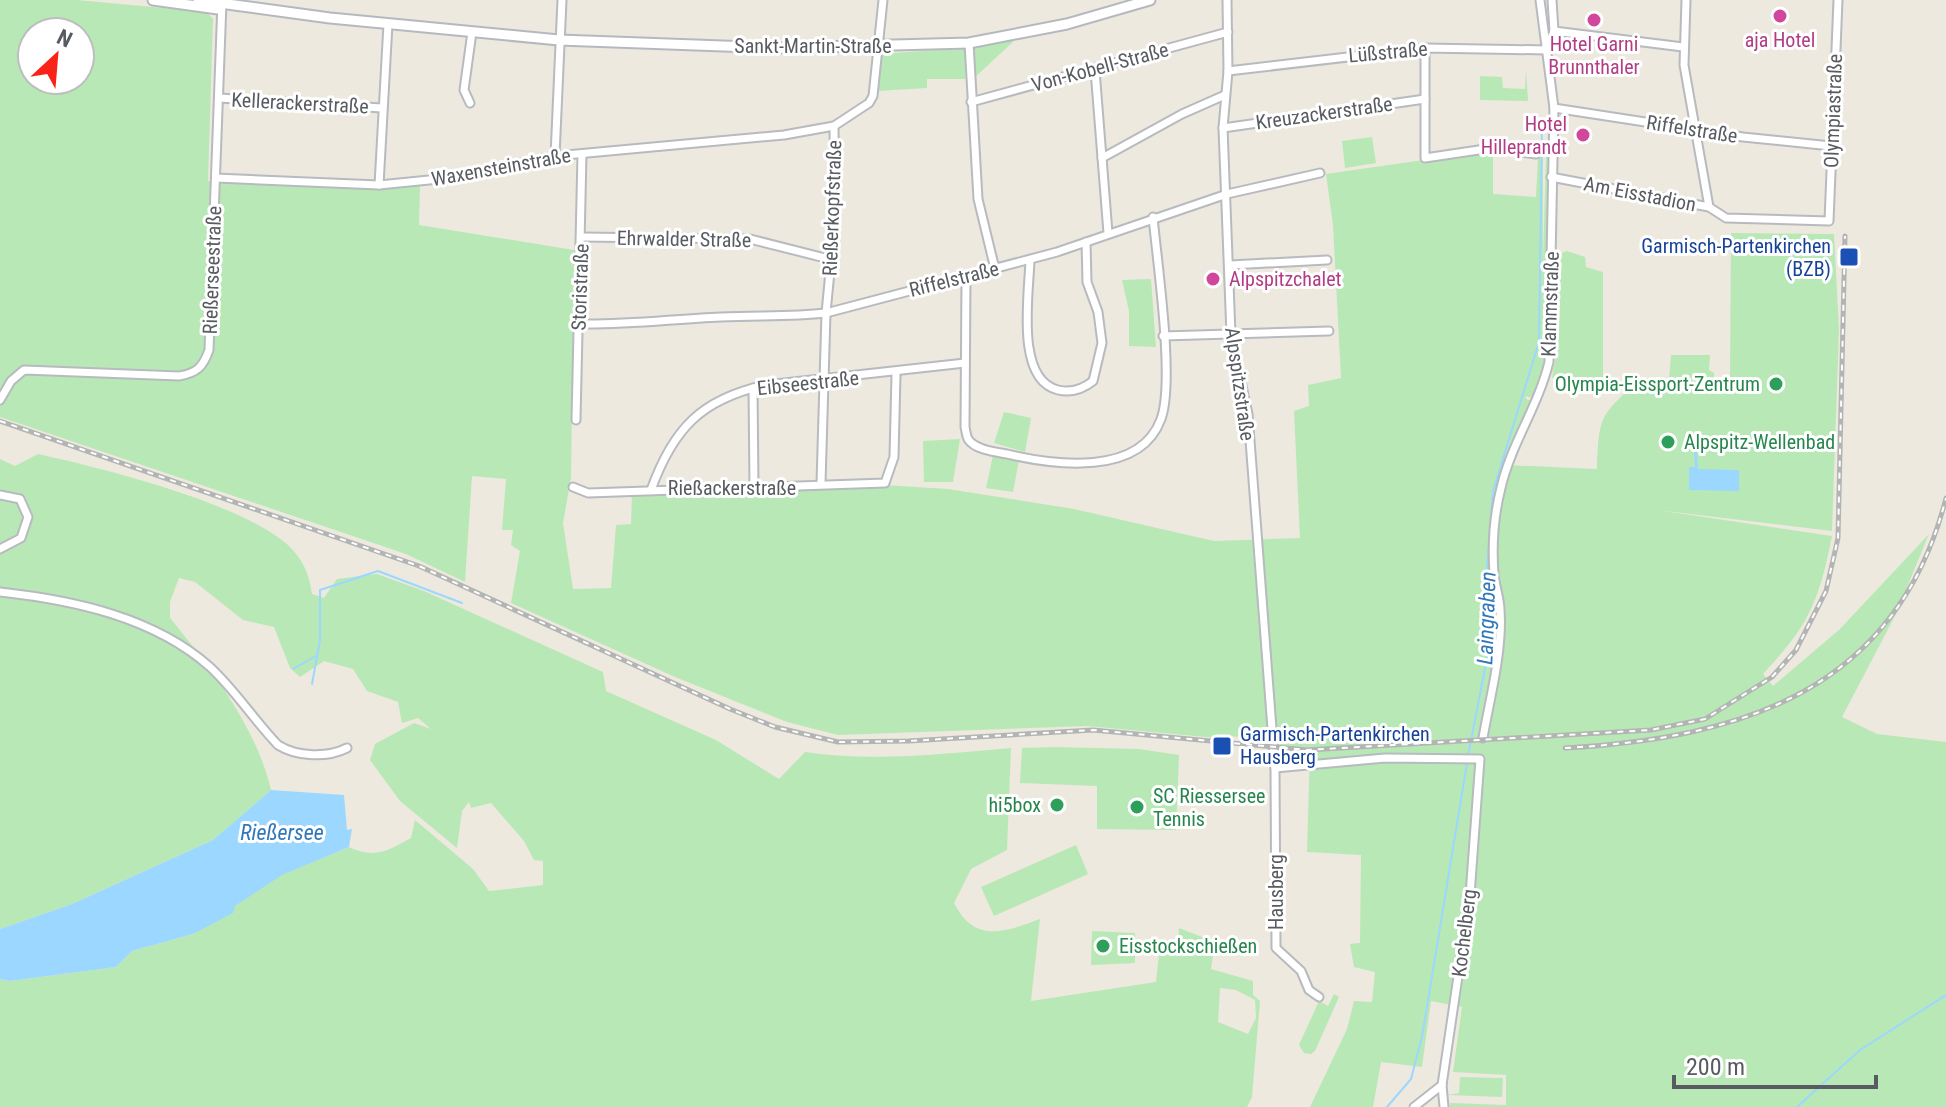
<svg xmlns="http://www.w3.org/2000/svg" width="1946" height="1107" font-family="'Roboto Condensed',sans-serif">
	<style>
		.green { fill: #b9e8b7; fill-rule: evenodd }
		.water { fill: #9cd7ff }
		.lines { fill: none; stroke-linecap: round; stroke-linejoin: round }
		.stream { stroke: #9cd7ff; stroke-width: 2 }
		.street-casing { stroke: #b7babf; stroke-width: 11 }
		.secondary-casing { stroke: #b5b9bf; stroke-width: 13 }
		.street { stroke: #fff; stroke-width: 7 }
		.secondary { stroke: #fff; stroke-width: 9 }
		.rail-casing { stroke: #b3b4b4; stroke-width: 5 }
		.rail { stroke: #fff; stroke-width: 2; stroke-dasharray: 6; stroke-linecap: butt }
		.hotel-dot { fill: #d1479c; stroke: #fff; stroke-width: 3 }
		.transit-dot { fill: #1a4fb4; stroke: #fff; stroke-width: 3 }
		.leisure-dot { fill: #2e9e5b; stroke: #fff; stroke-width: 3 }
		.labels { text-anchor: middle; stroke-width: 6; stroke-linejoin: round; paint-order: stroke }
		.hotel-label { font-size: 20px; fill: #b23c85; stroke: #fff }
		.street-label { font-size: 20px; fill: #585c61; stroke: #fff }
		.transit-label { font-size: 20px; fill: #164399; stroke: #fff; text-anchor: end }
		.leisure-label { font-size: 20px; fill: #27864d; stroke: #fff; text-anchor: start }
		.water-label { font-size: 22px; font-style: italic; fill: #3078ba; stroke: #fff }
	</style>
	<rect width="100%" height="100%" fill="#ede9de"/>
	<g class="green">
		<path d="M0,0H77L207,12L213,19L208,181L352,189L420,184L419,225L574,250L571,478L563,523L573,589L611,588L616,525L631,524L632,493L884,485L948,489L1074,509L1214,541L1300,538L1294,411L1309,406L1308,385L1341,378L1333,225L1326,174L1493,150V194L1536,197L1538,158L1543,157V259L1546,156H1550L1545,363L1534,399L1526,396V399L1533,401L1506,465L1597,469C1599,412 1601,417 1640,378L1669,379L1671,355H1710L1709,370L1714,373V380H1730L1731,233L1834,234L1839,330L1832,531L1657,510L1832,536C1819,602 1809,625 1763,674L1773,686L1840,629L1929,534L1896,614L1842,717L1877,734L1946,742V1107H1450V1103L1506,1105V1075L1453,1072L1462,1007L1431,1001L1422,1067L1381,1062L1373,1107H1310L1347,1029L1354,1001L1372,1002L1375,972L1354,967L1350,944L1360,943L1361,855L1307,852L1310,749L1282,748L1276,740L1228,736L1227,739L1087,726L838,735L787,722L675,677L511,603L520,551L511,545L513,530H502L506,479L472,476L465,582L406,554L0,417ZM32,32H80V80H32Z"/>
		<path d="M1016,39L973,79L971,47Z"/>
		<path d="M966,48L965,79H927V88L877,91L879,54Z"/>
		<path d="M1526,69L1528,101L1480,100V76L1502,77L1503,88L1525,89Z"/>
		<path d="M1372,137L1376,163L1345,168L1342,141Z"/>
		<path d="M1567,251L1585,257L1586,267L1603,272V389L1586,393L1562,391L1552,377L1556,355L1558,254Z"/>
		<path d="M1151,279L1156,347L1129,346V311L1122,280Z"/>
		<path d="M1004,412L1031,418L1025,452L994,443Z"/>
		<path d="M960,439L953,482H924L923,441Z"/>
		<path d="M38,454C102,468 241,503 288,545C303,560 309,573 312,594L324,598L337,579L377,574L424,591L603,672L606,691L716,740L779,779L805,752C874,762 942,754 1011,748L1007,850L971,869L954,903C975,944 1004,932 1040,919L1031,1001L1156,982L1159,955H1178L1179,928L1215,942L1211,969L1253,981V995L1260,1001L1252,1097L1247,1107H0V979L10,981L116,967L132,951L193,934L281,875L349,847C375,859 387,851 411,838L415,820L473,869L489,891L543,885V861L534,860L524,841L491,803L471,808L469,802L462,811L457,848L400,801L370,760L375,744L414,723L431,729L418,718L402,723L398,702L367,691L353,669L324,661L300,677L290,668L274,627L243,620L195,582L179,578L170,602V618C210,667 257,728 271,790L213,840L72,904L0,929V459L15,466ZM1220,988L1236,990L1255,1000L1256,1018L1248,1034L1218,1022Z"/>
		<path d="M993,455L1019,460L1013,492L986,488Z"/>
		<path d="M1054,747L1139,749L1179,755L1176,830L1097,829V786L1020,783L1022,748Z"/>
		<path d="M1076,845L1088,874L994,916L981,887Z"/>
		<path d="M1092,931L1135,933V963L1091,965Z"/>
		<path d="M1334,994L1339,997L1315,1051L1311,1054L1304,1053L1299,1045L1319,1001L1328,1006Z"/>
		<path d="M1460,1077L1503,1078L1502,1097L1447,1095L1459,1093Z"/>
	</g>
	<g class="water">
		<path d="M1694,452H1697L1698,469L1739,470V491L1689,490V467H1695Z"/>
		<path d="M271,790L344,795L347,830L352,829L349,847L282,875L235,906L233,913L193,934L132,951L116,967L10,981L0,979V929L72,904L213,840Z"/>
	</g>
	<g class="lines">
		<g class="stream">
			<path d="M293,669L316,656"/>
			<path d="M312,684L320,640V590L378,571L462,603"/>
			<path d="M1468,756L1489,648L1486,580L1493,491L1539,342L1542,120"/>
			<path d="M1387,1107L1411,1079L1422,1037L1467,763"/>
			<path d="M1797,1107L1860,1050L1946,995"/>
		</g>
		<defs>
			<g id="street">
				<path d="M1227,0L1228,71L1223,128L1231,335L1248,414L1275,768L1276,948L1301,971L1309,990L1319,997"/>
				<path d="M1686,0L1684,65L1709,207"/>
				<path d="M1554,31L1683,47"/>
				<path d="M969,43L978,199L995,269"/>
				<path d="M1425,48V158L1492,148L1536,154"/>
				<path d="M1548,50L1554,31L1552,0"/>
				<path d="M1095,70L1108,233"/>
				<path d="M1228,71L1425,48L1548,50"/>
				<path d="M219,98L382,108"/>
				<path d="M971,102L1228,32"/>
				<path d="M470,103L464,90L472,32"/>
				<path d="M1554,108L1743,137L1831,146"/>
				<path d="M1223,128L1425,99"/>
				<path d="M555,156L562,0"/>
				<path d="M1102,158L1182,114L1225,95"/>
				<path d="M1551,177L1709,207L1726,218L1829,221L1838,0"/>
				<path d="M216,178L379,185L449,178L555,156L784,135L834,126L869,103L873,96L883,0"/>
				<path d="M379,185L388,24"/>
				<path d="M581,237L750,239L833,260"/>
				<path d="M1030,260C1029,294 1015,380 1058,390C1071,393 1083,389 1093,381L1102,343L1098,312L1087,282L1086,242"/>
				<path d="M1230,265L1327,260"/>
				<path d="M966,276L965,427C966,431 966,435 968,439C975,450 996,452 1007,454C1054,465 1140,477 1161,419C1175,381 1157,261 1153,217"/>
				<path d="M579,324C629,325 672,319 721,317C756,315 790,317 826,313L1057,252L1227,194L1320,173"/>
				<path d="M1163,336L1329,331"/>
				<path d="M753,388L754,487"/>
				<path d="M0,400L11,381L24,370L179,376C197,373 203,367 209,350L222,2"/>
				<path d="M576,420L582,154"/>
				<path d="M821,483L826,313L835,220L834,126"/>
				<path d="M573,487L588,493L885,483L894,457L896,374"/>
				<path d="M651,490C673,429 701,399 766,385L965,363"/>
				<path d="M0,495L20,499L28,517L21,538L0,549"/>
				<path d="M0,592C73,600 154,617 210,667C235,690 254,720 278,745C297,757 327,758 347,748"/>
				<path d="M1483,738C1490,697 1503,651 1500,610C1500,598 1495,586 1494,574C1492,546 1494,515 1501,488C1511,444 1538,407 1549,362L1554,108L1540,0"/>
				<path d="M1275,768L1385,758L1480,759L1470,895L1442,1085L1444,1107"/>
				<path d="M1414,1107L1442,1085"/>
			</g>
			<g id="secondary">
				<path d="M153,0L218,9"/>
				<path d="M198,0L330,18L559,40L781,48L969,43L1067,24L1150,0"/>
			</g>
		</defs>
		<use href="#street" class="street-casing"/>
		<use href="#secondary" class="secondary-casing"/>
		<use href="#street" class="street"/>
		<use href="#secondary" class="secondary"/>
		<defs>
			<g id="rail">
				<path d="M0,421L419,566L730,709L775,727L838,742L909,741L1093,730L1307,750L1651,730L1705,719L1772,677L1796,650L1826,591L1838,538L1845,236"/>
				<path d="M1565,748C1743,738 1897,690 1946,498"/>
			</g>
		</defs>
		<use href="#rail" class="rail-casing"/>
		<use href="#rail" class="rail"/>
	</g>
	<g class="hotel-dot">
		<circle cx="1780" cy="16" r="8"/>
		<circle cx="1594" cy="20" r="8"/>
		<circle cx="1583" cy="135" r="8"/>
		<circle cx="1213" cy="279" r="8"/>
	</g>
	<g class="transit-dot">
		<rect x="1839" y="247" width="20" height="20" rx="4"/>
		<rect x="1212" y="736" width="20" height="20" rx="4"/>
	</g>
	<g class="leisure-dot">
		<circle cx="1776" cy="384" r="8"/>
		<circle cx="1668" cy="442" r="8"/>
		<circle cx="1057" cy="805" r="8"/>
		<circle cx="1137" cy="807" r="8"/>
		<circle cx="1103" cy="946" r="8"/>
	</g>
	<g class="labels">
		<g class="hotel-label">
			<text x="1780" y="47">aja Hotel</text>
			<text x="1594" y="51">Hotel Garni<tspan x="1594" dy="23">Brunnthaler</tspan></text>
			<text x="1567" y="131" text-anchor="end">Hotel<tspan x="1567" dy="23">Hilleprandt</tspan></text>
			<text x="1229" y="286" text-anchor="start">Alpspitzchalet</text>
		</g>
		<g class="street-label">
			<text x="813" y="53">Sankt-Martin-Straße</text>
			<text transform="translate(1388 52) rotate(-5)" y="7">Lüßstraße</text>
			<text transform="translate(1100 67) rotate(-15)" y="7">Von-Kobell-Straße</text>
			<text transform="translate(300 103) rotate(3)" y="7">Kellerackerstraße</text>
			<text transform="translate(1833 111) rotate(-88)" y="7">Olympiastraße</text>
			<text transform="translate(1324 113) rotate(-8)" y="7">Kreuzackerstraße</text>
			<text transform="translate(1692 129) rotate(9)" y="7">Riffelstraße</text>
			<text transform="translate(501 167) rotate(-10)" y="7">Waxensteinstraße</text>
			<text transform="translate(1640 194) rotate(11)" y="7">Am Eisstadion</text>
			<text transform="translate(832 208) rotate(-88)" y="7">Rießerkopfstraße</text>
			<text transform="translate(684 239) rotate(1)" y="7">Ehrwalder Straße</text>
			<text transform="translate(212 270) rotate(-88)" y="7">Rießerseestraße</text>
			<text transform="translate(954 279) rotate(-14)" y="7">Riffelstraße</text>
			<text transform="translate(580 287) rotate(-88)" y="7">Storistraße</text>
			<text transform="translate(1550 304) rotate(-88)" y="7">Klammstraße</text>
			<text transform="translate(808 383) rotate(-6)" y="7">Eibseestraße</text>
			<text transform="translate(1240 384) rotate(82)" y="7">Alpspitzstraße</text>
			<text x="732" y="495">Rießackerstraße</text>
			<text transform="translate(1276 892) rotate(-90)" y="7">Hausberg</text>
			<text transform="translate(1464 933) rotate(-83)" y="7">Kochelberg</text>
		</g>
		<g class="transit-label">
			<text x="1831" y="253">Garmisch-Partenkirchen<tspan x="1831" dy="23">(BZB)</tspan></text>
			<text x="1240" y="741" text-anchor="start">Garmisch-Partenkirchen<tspan x="1240" dy="23">Hausberg</tspan></text>
		</g>
		<g class="leisure-label">
			<text x="1760" y="391" text-anchor="end">Olympia-Eissport-Zentrum</text>
			<text x="1684" y="449">Alpspitz-Wellenbad</text>
			<text x="1153" y="803">SC Riessersee<tspan x="1153" dy="23">Tennis</tspan></text>
			<text x="1041" y="812" text-anchor="end">hi5box</text>
			<text x="1119" y="953">Eisstockschießen</text>
		</g>
		<g class="water-label">
			<text transform="translate(1486 618) rotate(-88)" y="8">Laingraben</text>
			<text x="282" y="840">Rießersee</text>
		</g>
	</g>
	<g transform="translate(56 56) rotate(26)"><circle r="38" fill="#ffffff" stroke="#bcbec0" stroke-width="2"/>
	<path d="M0-6L14 30L0 20L-14 30Z" fill="#f92318"/>
	<text y="-12" font-size="22" font-weight="bold" text-anchor="middle" fill="#585c61">N</text>
	</g>
	<path d="M1674 1075v12h202v-12" fill="none" stroke="#585c61" stroke-width="4"/>
	<text x="1686" y="1075" font-size="24" fill="#585c61" stroke="#ffffff" stroke-width="6" paint-order="stroke">200 m</text>
</svg>
